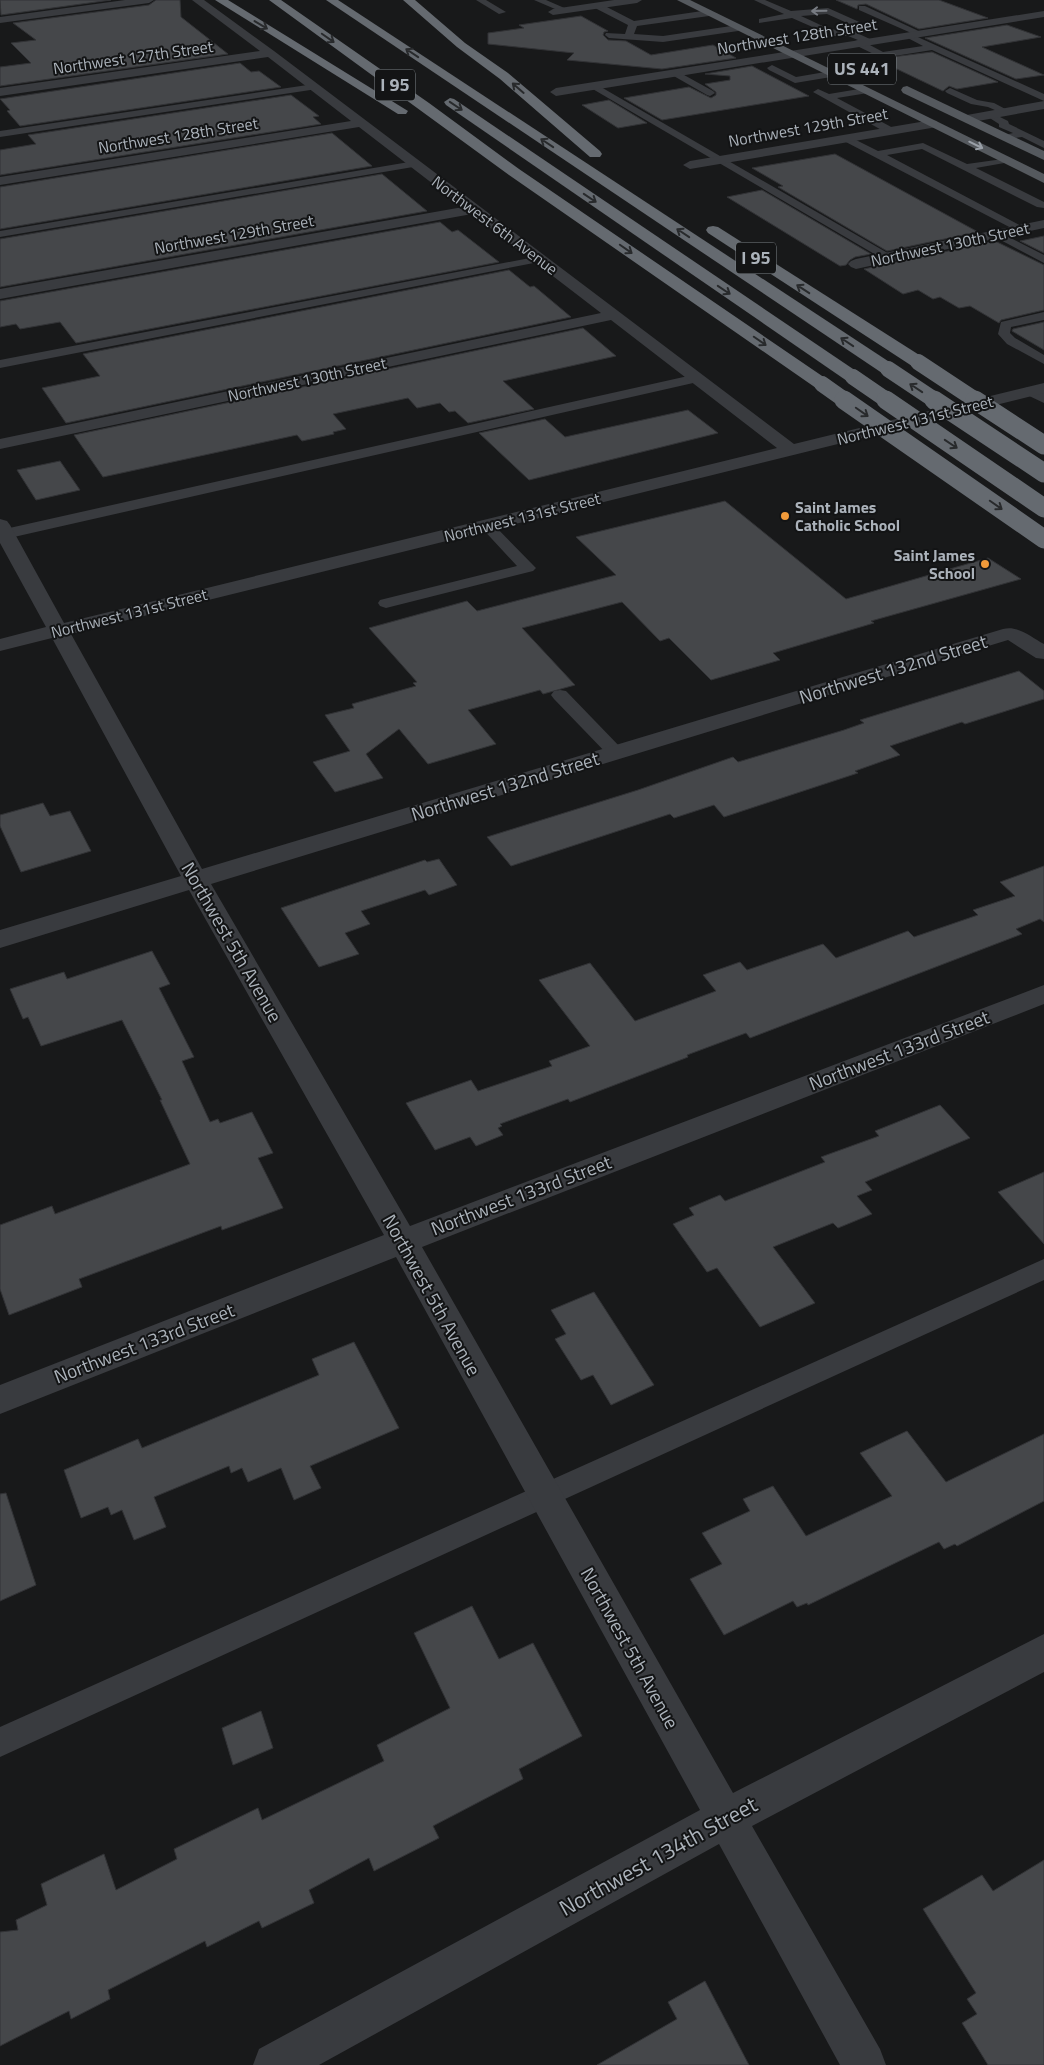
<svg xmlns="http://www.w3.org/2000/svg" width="1044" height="2065" font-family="'Titillium Web',sans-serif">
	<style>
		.building { fill: #45474a; stroke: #323336 }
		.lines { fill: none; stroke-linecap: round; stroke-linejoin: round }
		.lane { fill: #393b3f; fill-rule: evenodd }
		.street { fill: #393b3f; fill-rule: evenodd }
		.primary { fill: #55595e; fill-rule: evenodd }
		.highway { fill: #656a70; fill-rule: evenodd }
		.highway-bridge-far1 { stroke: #656a70; stroke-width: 16 }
		.highway-bridge { stroke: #656a70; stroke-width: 19 }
		.oneway { stroke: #787c83 }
		.oneway2 { stroke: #282a2c }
		.oneway3 { stroke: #9aa0a8 }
		.poi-dot { fill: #f19a3a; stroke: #131415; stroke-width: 2 }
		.labels { text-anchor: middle; stroke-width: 4; stroke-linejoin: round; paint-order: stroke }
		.far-street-label { font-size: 16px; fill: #abb2ba; stroke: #131415 }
		.far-poi-label { font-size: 16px; font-weight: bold; fill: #abb2ba; stroke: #131415; text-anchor: start }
		.shield { fill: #131415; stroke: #7d8388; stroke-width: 1 }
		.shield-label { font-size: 18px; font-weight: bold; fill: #abb2ba }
		.street-label { font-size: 19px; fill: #abb2ba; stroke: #131415 }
		.near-street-label { font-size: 22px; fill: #abb2ba; stroke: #131415 }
	</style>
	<rect width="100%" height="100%" fill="#18191a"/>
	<g class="building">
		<path d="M0,0H111L1,15Z"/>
		<path d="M156,0H180L181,17L228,54L0,86V67L31,63L11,43L36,40L13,23L149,5Z"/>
		<path d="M836,0H939L988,18L919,29L866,4L858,5L857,9Z"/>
		<path d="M581,16L608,31L604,32L603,35L608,40L626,41L651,55L713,45L736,58L662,69L567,60L574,53L488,44V33L524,28L519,25Z"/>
		<path d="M1007,25L1041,37L982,47L1044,75L1016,79L925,38Z"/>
		<path d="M932,52L998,82L957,89L949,86L943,91L876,59Z"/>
		<path d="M240,63L251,72L259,71L281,87L20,126L7,111L10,110L0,99Z"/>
		<path d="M752,66L809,96L662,120L624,98L689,87L711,98L716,95V92L705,84L730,80V76L705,74Z"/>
		<path d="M291,95L319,116L313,117L321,124L0,175V150L36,144L28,135Z"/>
		<path d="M609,100L647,123L618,128L582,105Z"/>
		<path d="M332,133L372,166L0,229V187Z"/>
		<path d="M835,154L978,232L887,251L778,187L783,186L752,168Z"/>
		<path d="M382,174L427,211L0,287V239Z"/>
		<path d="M762,190L871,254L855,257L850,260L846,265L840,266L727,197Z"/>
		<path d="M440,222L452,232L458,230L499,262L76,343L60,322L20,329L16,324L0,327V301Z"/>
		<path d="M1044,236V253L1020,241Z"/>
		<path d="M995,241L1044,265V310L1001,320L999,323L970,306L959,308L940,297L933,299L918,290L903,294L864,269Z"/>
		<path d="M509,270L530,287L534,286L571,317L66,423L42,388L100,376L83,354Z"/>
		<path d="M1044,322V350L1012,331L1013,329Z"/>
		<path d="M583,328L616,356L503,381L534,409L468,423L455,411L449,412L440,403L417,408L408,398L333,414L346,429L333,432L334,434L302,441L297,435L103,477L74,435Z"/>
		<path d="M688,410L718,433L529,480L479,433L545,419L565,437Z"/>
		<path d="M60,461L80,490L36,500L17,470Z"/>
		<path d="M725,501L846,599L988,558L1021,579L871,621L874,623L773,653L780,660L711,680L669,638L660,641L622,602L522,628L575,685L543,694L540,690L468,710L496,744L428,764L399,729L366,754L383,778L335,792L313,762L350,751L325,715L354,708L352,704L416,686L413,683L417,682L369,628L467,601L477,611L616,575L576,537Z"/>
		<path d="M1019,671L1044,691V699L965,724L962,722L890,746L900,755L855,771L858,773L724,817L714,805L674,818L670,814L511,866L487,837L638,790L733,757L738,762L844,730L864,723L860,720Z"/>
		<path d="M43,803L50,816L70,811L91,851L21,872L0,826V815Z"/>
		<path d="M439,859L457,885L429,895L425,890L361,911L370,924L345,933L359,954L319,967L281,908L425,860L427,862Z"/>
		<path d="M1044,866V922L1040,919L1016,929L1022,934L750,1038L746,1033L687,1055L688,1057L683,1059L570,1102L568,1099L500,1124L502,1126L498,1128L503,1135L476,1146L470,1137L435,1150L406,1103L471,1080L478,1091L552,1066L549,1061L590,1046L539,980L590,963L635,1021L716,991L703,975L740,962L747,970L823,944L836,958L908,931L914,937L978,915L973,910L1015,896L1000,882Z"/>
		<path d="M152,951L170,984L159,988L194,1057L182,1061L210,1122L218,1119L220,1123L252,1112L273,1153L258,1158L283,1208L222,1230L221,1226L79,1279L82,1287L9,1315L0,1289V1225L52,1206L55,1214L190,1164L160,1100H162L122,1020L41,1046L28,1017L23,1019L10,989L64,972L67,979Z"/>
		<path d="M940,1105L970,1138L865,1182L872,1190L857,1196L872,1214L838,1228L833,1223L773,1247L815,1303L760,1327L717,1268L707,1272L673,1224L694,1215L689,1208L720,1195L725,1201L825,1162L821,1157L879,1136L875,1131Z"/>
		<path d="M1044,1172V1244L998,1192Z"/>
		<path d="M594,1292L654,1385L611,1405L593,1375L581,1380L555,1339L566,1334L551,1310Z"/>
		<path d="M354,1342L399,1428L310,1466L321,1488L294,1500L281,1468L248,1482L242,1468L231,1473L229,1466L154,1497L166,1527L134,1540L122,1510L111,1515L108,1507L81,1518L64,1470L138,1439L142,1448L319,1375L312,1359Z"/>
		<path d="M907,1431L946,1482L1044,1434V1501L957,1546L955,1544L944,1549L939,1542L808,1605L807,1603L797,1607L793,1601L724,1635L690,1579L722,1564L702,1533L750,1511L743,1499L773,1486L806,1536L892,1496L860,1453Z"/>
		<path d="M6,1493L36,1585L0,1601V1494Z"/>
		<path d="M472,1606L499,1659L533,1643L582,1736L519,1769L523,1779L433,1826L439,1838L374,1871L369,1858L309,1890L314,1903L262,1928L259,1921L207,1947L205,1941L108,1990L110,1999L71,2019L69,2011L0,2046V1932L18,1930L16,1920L47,1905L41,1884L104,1854L116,1890L177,1859L174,1849L258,1808L262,1820L384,1761L377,1745L450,1708L414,1633Z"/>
		<path d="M261,1711L273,1748L233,1765L222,1728Z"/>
		<path d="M1044,1860V2065H988L962,2023L977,2014L967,1999L976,1993L923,1909L982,1875L993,1891Z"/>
		<path d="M705,1981L749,2065H597L677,2019L668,2002Z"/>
	</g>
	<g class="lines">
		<g class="lane">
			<path d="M476,0H486L506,12L499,14Z"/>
			<path d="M534,0H546L569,10L562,12Z"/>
			<path d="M754,0H765L791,11L828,8L866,25V29L857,33L872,40V44H868L883,52L923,46L904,36L911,34L1044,94V101L932,50L882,58L855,45V41L858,40L848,36H833L792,18L759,23V19L784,14ZM827,14L856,27C840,38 818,23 801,16Z"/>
			<path d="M595,4H601L634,21L709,10L713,13L709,16L637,26L634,34L663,36L738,25L742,28L738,31L663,42L609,38L605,35L606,33L625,34L628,25L595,8Z"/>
			<path d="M859,6H865L925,34L918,36L859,10Z"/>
			<path d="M772,65L796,77L831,71L836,74L831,77L795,83L769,70L767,68Z"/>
			<path d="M675,70L713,91L715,93L710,96L707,95L672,75V71Z"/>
			<path d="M594,83L891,255L893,257L887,260L883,259L591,88V84Z"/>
			<path d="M314,84L319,87L317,89L0,137V131Z"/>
			<path d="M865,88L870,91L868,93L837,98L895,129V133H887L813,92L818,89L829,94Z"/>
			<path d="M950,88L977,100L994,103L1011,112L1006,115L988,107L971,104L947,93L945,91Z"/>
			<path d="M990,112L1008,121L1009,124L1044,141V148L1022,137L1005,139V135L1013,133L999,127V124L985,115Z"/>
			<path d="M846,135L878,151L923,143L967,164L1010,158L1011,160L1010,162L976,168L1044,202V208L1037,207L922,149L887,155L1027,229L1025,231H1017L842,140L841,138Z"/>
			<path d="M415,161L420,164L419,166L0,237V231Z"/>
			<path d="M997,231L1044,255V263L993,236L991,234Z"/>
			<path d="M540,256L546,259L544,261L0,368V360Z"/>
			<path d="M1044,312V320L1011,327L1010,333L1015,338L1044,355V364L1007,344L998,334L1001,322Z"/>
			<path d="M697,374L702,375L704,378L702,381L5,539L0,537V531L5,529Z"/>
			<path d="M1030,387L1044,393V403L1025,394L1023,391L1025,388Z"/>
			<path d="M486,521L491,522L533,565L536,568L533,571L386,608L380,606L378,603L380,600L517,566L479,525L481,522Z"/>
			<path d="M560,690L566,691L622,749L625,753L622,757L616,758L610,757L554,699L551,695L554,691Z"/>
			<path d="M1044,1259V1280L0,1757V1727Z"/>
		</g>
		<g class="street">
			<path d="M125,0H154L149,3L0,23V17Z"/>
			<path d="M192,0H204L274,51L794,444L1044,383V393L71,634L202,869L1003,629C1018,625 1031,637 1044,644V659L1036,658L1008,640L211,884L410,1226L1044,985V1004L422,1247L733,1793L1044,1634V1672L752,1826L880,2049L886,2065H840L719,1844L319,2065H253L259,2049L700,1810L396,1257L0,1414V1385L384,1235L189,890L0,948V930L181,876L52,638L0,651V639L46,627L0,543V519L7,521L10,525L64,623L777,448L611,320L0,449V439L601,313L472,214L0,299V289L463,207L359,127L0,185V177L351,121L268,57L0,96V88L260,51Z"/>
			<path d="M614,0H642L637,3L553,15L548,12L553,9Z"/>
			<path d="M1044,11V17L556,96L550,92L556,88Z"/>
			<path d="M1044,101V109L967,123L961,119L967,115Z"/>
			<path d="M932,120L937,121L938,124L937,127L690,169L683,165L690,161Z"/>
			<path d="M1044,220V228L856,269L851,267L848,264L851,261L856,259Z"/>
		</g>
		<g class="primary">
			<path d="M677,0H690L1044,174V183Z"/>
			<path d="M907,86L1044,151V160L903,93L901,90L903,87Z"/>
		</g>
		<g class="highway">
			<path d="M215,0H228L408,111L406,114H398Z"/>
			<path d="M269,0H281L429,103L519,169L828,380L831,384L828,388H816L509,175Z"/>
			<path d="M326,0H338L894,365L896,369L894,373H882Z"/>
			<path d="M403,0H415L465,43L508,73L600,151L602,154L600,157H590L500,79L457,47Z"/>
			<path d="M450,98L454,99L859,373L861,377L859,381H847L446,105L444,102Z"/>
			<path d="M713,226L718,227L924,358L926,362L924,366H912L708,233L706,230L708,227Z"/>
		</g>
		<g class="highway-bridge-far1">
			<path d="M918,362L977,401"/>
			<path d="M888,369L936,401"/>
			<path d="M853,377L888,401"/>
			<path d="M822,384L846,401"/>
		</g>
		<g class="highway-bridge">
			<path d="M844,400L1044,539"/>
			<path d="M886,400L1044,508"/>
			<path d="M934,400L1044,473"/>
			<path d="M975,400L1044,445"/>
		</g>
	</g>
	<defs><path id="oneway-shaft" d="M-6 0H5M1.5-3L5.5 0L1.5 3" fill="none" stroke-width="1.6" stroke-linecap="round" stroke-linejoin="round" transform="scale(1.25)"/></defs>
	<use class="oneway" href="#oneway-shaft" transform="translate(819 11) rotate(179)"/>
	<g class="oneway2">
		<use href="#oneway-shaft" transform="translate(261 25) rotate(31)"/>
		<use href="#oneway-shaft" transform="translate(328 38) rotate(35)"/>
		<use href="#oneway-shaft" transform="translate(412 53) rotate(-146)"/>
		<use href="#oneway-shaft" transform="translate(518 88) rotate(-139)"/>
		<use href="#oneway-shaft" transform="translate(456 106) rotate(34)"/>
		<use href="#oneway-shaft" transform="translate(547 143) rotate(-146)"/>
		<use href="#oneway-shaft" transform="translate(590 198) rotate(34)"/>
		<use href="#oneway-shaft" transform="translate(683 233) rotate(-146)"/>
		<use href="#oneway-shaft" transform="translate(626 249) rotate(35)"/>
		<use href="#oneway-shaft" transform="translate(803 289) rotate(-147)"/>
		<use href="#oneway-shaft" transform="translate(724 290) rotate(34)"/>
		<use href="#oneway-shaft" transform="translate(760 341) rotate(35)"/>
		<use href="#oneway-shaft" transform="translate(847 342) rotate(-146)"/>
		<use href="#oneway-shaft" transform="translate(916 388) rotate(-146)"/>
		<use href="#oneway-shaft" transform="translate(862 412) rotate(35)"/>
		<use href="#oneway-shaft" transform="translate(951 444) rotate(34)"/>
		<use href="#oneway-shaft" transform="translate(996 505) rotate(35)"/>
	</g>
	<use class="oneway3" href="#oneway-shaft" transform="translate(976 145) rotate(26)"/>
	<g class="poi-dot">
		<circle cx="785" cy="516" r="5"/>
		<circle cx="985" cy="564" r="5"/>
	</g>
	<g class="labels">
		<g class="far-street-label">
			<text transform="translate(797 36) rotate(-9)" y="6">Northwest 128th Street</text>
			<text transform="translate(133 57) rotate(-8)" y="6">Northwest 127th Street</text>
			<text transform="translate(808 127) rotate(-10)" y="6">Northwest 129th Street</text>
			<text transform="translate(178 135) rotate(-9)" y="6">Northwest 128th Street</text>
			<text transform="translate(495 225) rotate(37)" y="6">Northwest 6th Avenue</text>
			<text transform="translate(234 234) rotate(-10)" y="6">Northwest 129th Street</text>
			<text transform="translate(950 244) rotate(-12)" y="6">Northwest 130th Street</text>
			<text transform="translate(307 379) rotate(-12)" y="6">Northwest 130th Street</text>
			<text transform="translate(915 420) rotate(-14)" y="6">Northwest 131st Street</text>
			<text transform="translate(522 517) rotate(-14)" y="6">Northwest 131st Street</text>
			<text transform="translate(129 613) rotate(-14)" y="6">Northwest 131st Street</text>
		</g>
		<g class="far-poi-label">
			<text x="795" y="513">Saint James<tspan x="795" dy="18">Catholic School</tspan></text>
			<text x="975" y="561" text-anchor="end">Saint James<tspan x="975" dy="18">School</tspan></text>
		</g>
		<g class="shield">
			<rect x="828" y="53.5" width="68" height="31" rx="4"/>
			<rect x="375" y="69.5" width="40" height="31" rx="4"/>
			<rect x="736" y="242.5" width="40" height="31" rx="4"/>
		</g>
		<g class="shield-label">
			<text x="862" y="75">US 441</text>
			<text x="395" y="91">I 95</text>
			<text x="756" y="264">I 95</text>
		</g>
		<g class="street-label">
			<text transform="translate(893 669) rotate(-17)" y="7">Northwest 132nd Street</text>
			<text transform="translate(505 786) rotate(-17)" y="7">Northwest 132nd Street</text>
			<text transform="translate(232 942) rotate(60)" y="7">Northwest 5th Avenue</text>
			<text transform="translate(899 1050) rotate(-21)" y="7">Northwest 133rd Street</text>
			<text transform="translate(521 1195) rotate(-21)" y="7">Northwest 133rd Street</text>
			<text transform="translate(432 1295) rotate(61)" y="7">Northwest 5th Avenue</text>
			<text transform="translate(144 1343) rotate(-21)" y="7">Northwest 133rd Street</text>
			<text transform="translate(630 1648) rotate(61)" y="7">Northwest 5th Avenue</text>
		</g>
		<g class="near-street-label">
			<text transform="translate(658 1856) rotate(-29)" y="8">Northwest 134th Street</text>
		</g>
	</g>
</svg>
